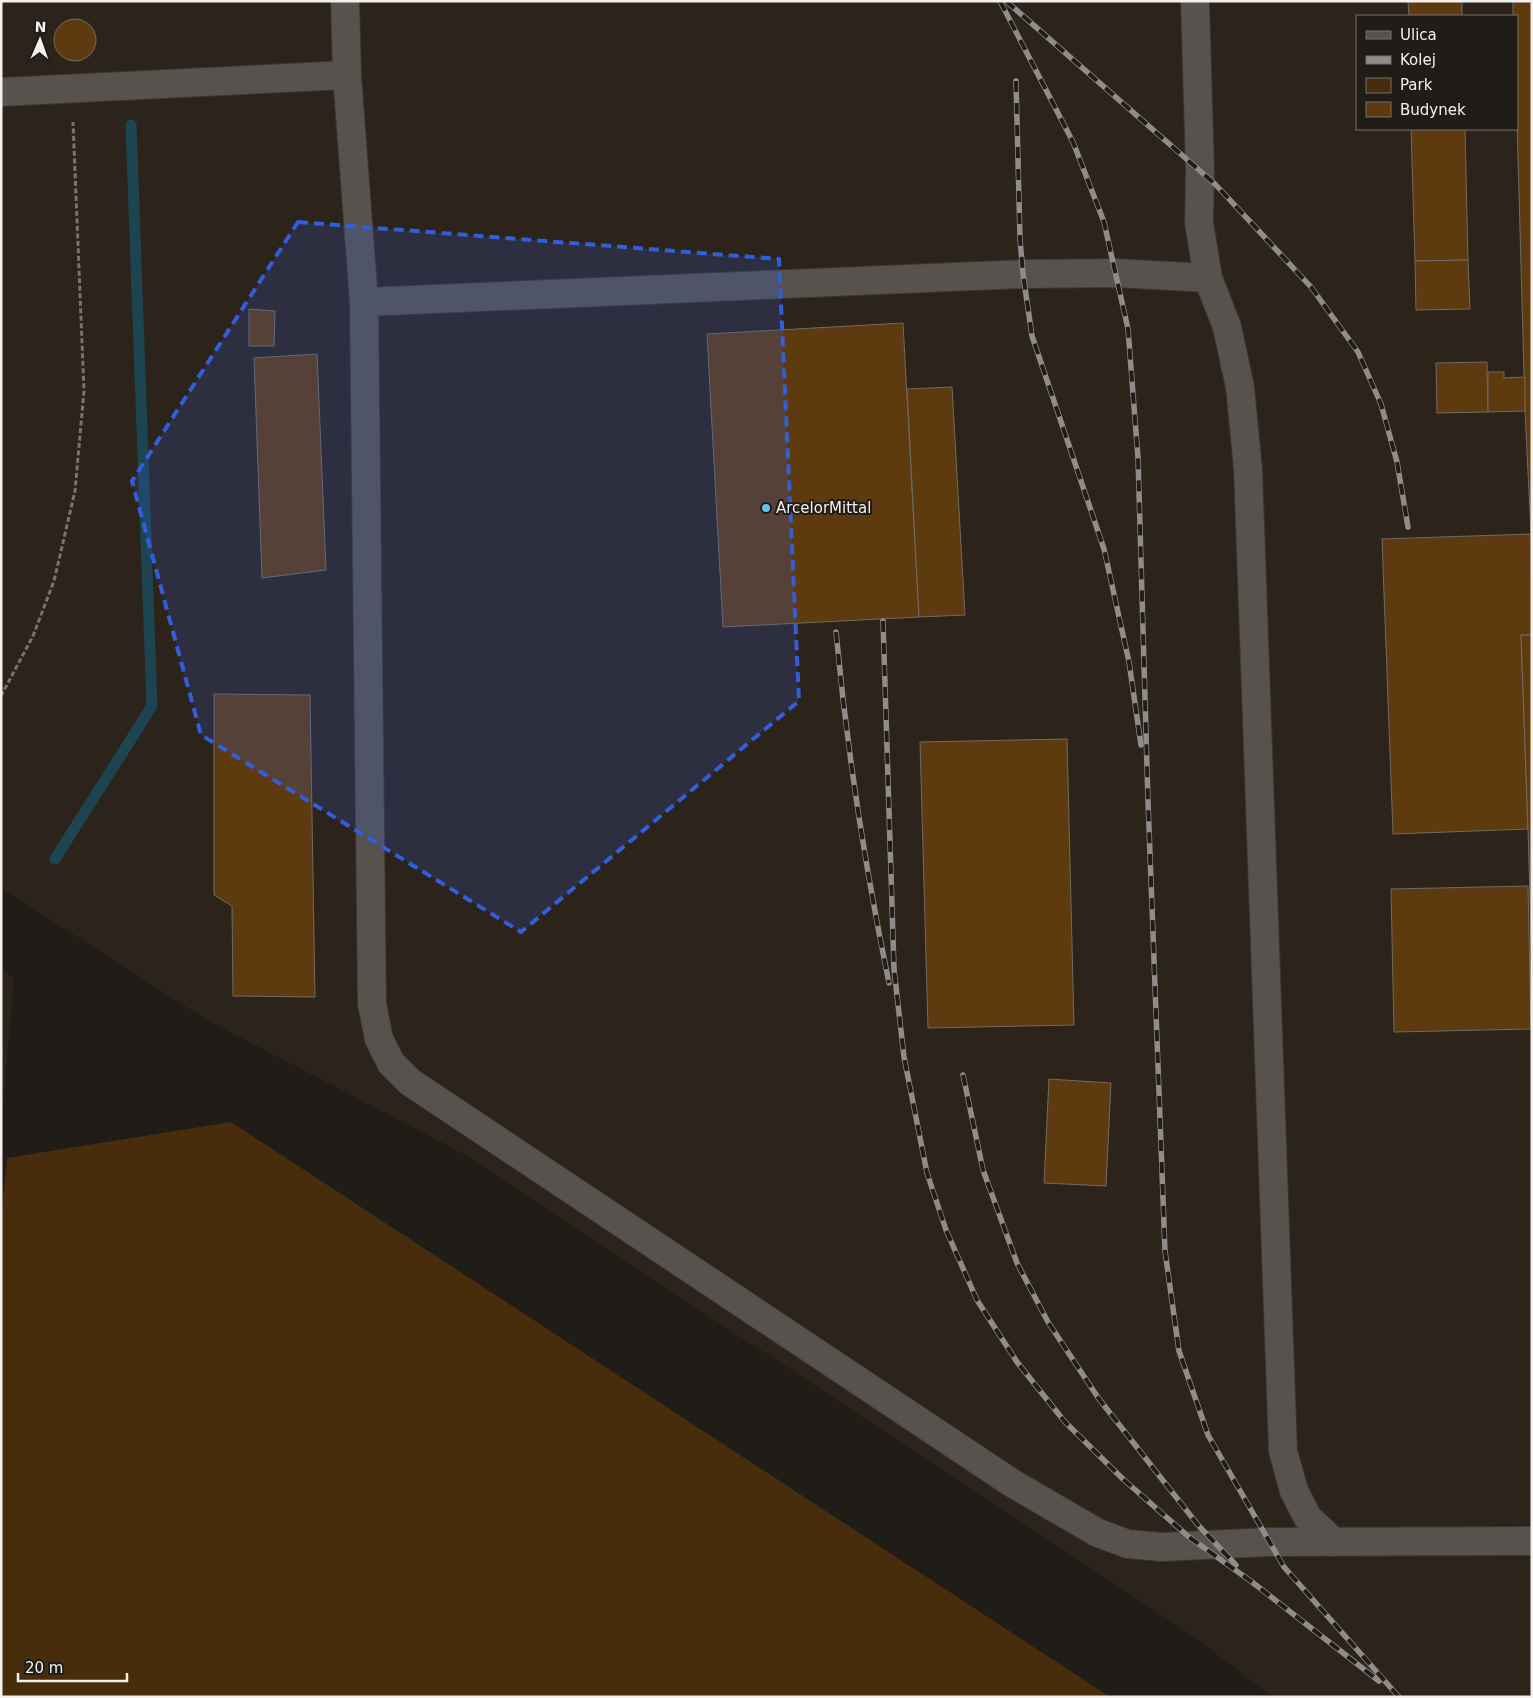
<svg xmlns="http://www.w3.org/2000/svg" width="1533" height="1698" font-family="'DejaVu Sans',sans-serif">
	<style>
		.built { fill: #2c231a; fill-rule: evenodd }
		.green { fill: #482d0c }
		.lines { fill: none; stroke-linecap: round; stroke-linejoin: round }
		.stream { stroke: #1c4551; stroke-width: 11 }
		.building { fill: #5e3a0f; stroke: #716b66 }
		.minor-casing { stroke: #393533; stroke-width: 30 }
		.path { stroke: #777470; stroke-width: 3; stroke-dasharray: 5 2.5; stroke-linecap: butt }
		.minor { stroke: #57524d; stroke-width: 28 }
		.rail-casing { stroke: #908c89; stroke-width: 5.5 }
		.rail { stroke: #201c18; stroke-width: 4; stroke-dasharray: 11; stroke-linecap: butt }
		.marked { fill: #325eda; fill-opacity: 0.2; stroke: #325eda; stroke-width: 4; stroke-dasharray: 10 6; stroke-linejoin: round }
		.poi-dot { fill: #5cc7e8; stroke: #201c18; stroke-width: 2 }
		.labels { text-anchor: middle; stroke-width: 4; stroke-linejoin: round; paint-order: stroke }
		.poi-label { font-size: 15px; fill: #f3f0ed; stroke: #201c18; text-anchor: start }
	</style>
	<rect width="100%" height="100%" fill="#201c18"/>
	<g class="built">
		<path d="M1,1H1532V1697H1273L1183,1629L464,1154L205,1019L1,888ZM1357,16H1517V129H1357Z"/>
		<path d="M1,969L14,978L1,1127Z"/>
	</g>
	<path class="green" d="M231,1122L1110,1697H1V1220L7,1158Z"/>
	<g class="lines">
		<path class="stream" d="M55,859L152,706L131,125"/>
	</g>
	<g class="building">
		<path d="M1408,1H1462V16H1409Z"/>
		<path d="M1513,1H1532V553L1525,411L1517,121V16H1513Z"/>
		<circle cx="75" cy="40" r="21"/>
		<path d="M1411,129H1465L1468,260L1415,261Z"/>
		<path d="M1468,260L1470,309L1416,310L1415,261Z"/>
		<path d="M249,309L275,311L274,346H249Z"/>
		<path d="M903,323L919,617L723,627L707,334Z"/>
		<path d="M317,354L326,570L262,578L254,358Z"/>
		<path d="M1487,362L1488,412L1437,413L1436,363Z"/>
		<path d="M1488,372H1504V378L1525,377V411L1488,412Z"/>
		<path d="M952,387L965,615L919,617L907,389Z"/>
		<path d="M1531,534L1532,635H1521L1528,829L1393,834L1382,539Z"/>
		<path d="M1521,635H1532V969L1528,829Z"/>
		<path d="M214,694L310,695L315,997L233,996L232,906L214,895Z"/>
		<path d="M1067,739L1074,1025L928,1028L920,742Z"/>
		<path d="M1528,886L1531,1029L1394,1032L1391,889Z"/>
		<path d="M1049,1079L1111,1083L1106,1186L1044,1183Z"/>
	</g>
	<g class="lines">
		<defs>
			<g id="minor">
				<path d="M345,1L347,75L364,302L372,1004L379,1039L391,1063L410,1082L1012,1483L1098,1533L1128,1544L1162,1547L1270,1542L1532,1541"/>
				<path d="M1195,1L1200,170L1199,223L1208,278L1227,327L1240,387L1248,469L1283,1451L1294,1491L1308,1518L1334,1542"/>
				<path d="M1,92L347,75"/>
				<path d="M364,302L1023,274L1115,273L1208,278"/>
			</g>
		</defs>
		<use href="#minor" class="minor-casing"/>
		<path class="path" d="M1,696L33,636L54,581L75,491L84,391L73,122"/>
		<use href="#minor" class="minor"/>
		<defs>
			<g id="rail">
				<path d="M1000,1L1073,142L1104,222L1128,329L1138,458L1148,801L1165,1251L1179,1351L1208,1435L1284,1567L1399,1697"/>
				<path d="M1006,1L1215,184L1311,287L1358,352L1381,404L1397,462L1408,527"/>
				<path d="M1016,81L1020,239L1023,274L1032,336L1104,549L1129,662L1141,745"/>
				<path d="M883,621L894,969L904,1057L927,1173L946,1230L977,1300L1017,1362L1065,1422L1124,1480L1189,1537L1252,1582L1379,1681"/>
				<path d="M836,632C847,750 865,867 889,983"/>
				<path d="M963,1075L983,1170L1017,1263L1048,1322L1099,1399L1198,1525L1236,1565"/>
			</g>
		</defs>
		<use href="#rail" class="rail-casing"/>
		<use href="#rail" class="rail"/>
	</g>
	<path class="marked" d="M298,222L779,259L799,701L521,932L201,735L132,481Z"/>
	<circle class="poi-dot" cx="766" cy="508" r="5"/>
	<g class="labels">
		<g class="poi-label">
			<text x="776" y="513">ArcelorMittal</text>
		</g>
	</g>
	<rect width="1533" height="1698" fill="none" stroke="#f3f0ed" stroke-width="5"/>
	<rect x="1356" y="15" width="162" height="115" fill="#201c18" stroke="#74716d"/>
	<rect x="1366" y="31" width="25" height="8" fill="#57524d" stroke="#74716d"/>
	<text x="1400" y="40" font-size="15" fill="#f3f0ed">Ulica</text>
	<rect x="1366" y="56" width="25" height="8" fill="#908c89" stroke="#74716d"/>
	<text x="1400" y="65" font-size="15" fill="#f3f0ed">Kolej</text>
	<rect x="1366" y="78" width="25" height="15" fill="#482d0c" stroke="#74716d"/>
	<text x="1400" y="90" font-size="15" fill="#f3f0ed">Park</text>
	<rect x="1366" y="102" width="25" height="15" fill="#5e3a0f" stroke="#74716d"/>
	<text x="1400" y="115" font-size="15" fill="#f3f0ed">Budynek</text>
	<g transform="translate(40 40) rotate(2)" stroke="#201c18" stroke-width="4" paint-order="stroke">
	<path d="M0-4L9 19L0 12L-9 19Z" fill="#f3f0ed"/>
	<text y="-8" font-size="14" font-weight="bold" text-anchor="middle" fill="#f3f0ed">N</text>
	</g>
	<path d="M18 1673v8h109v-8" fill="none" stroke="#f3f0ed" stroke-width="2.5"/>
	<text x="25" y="1673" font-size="15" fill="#f3f0ed" stroke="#201c18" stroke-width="4" paint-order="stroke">20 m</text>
</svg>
